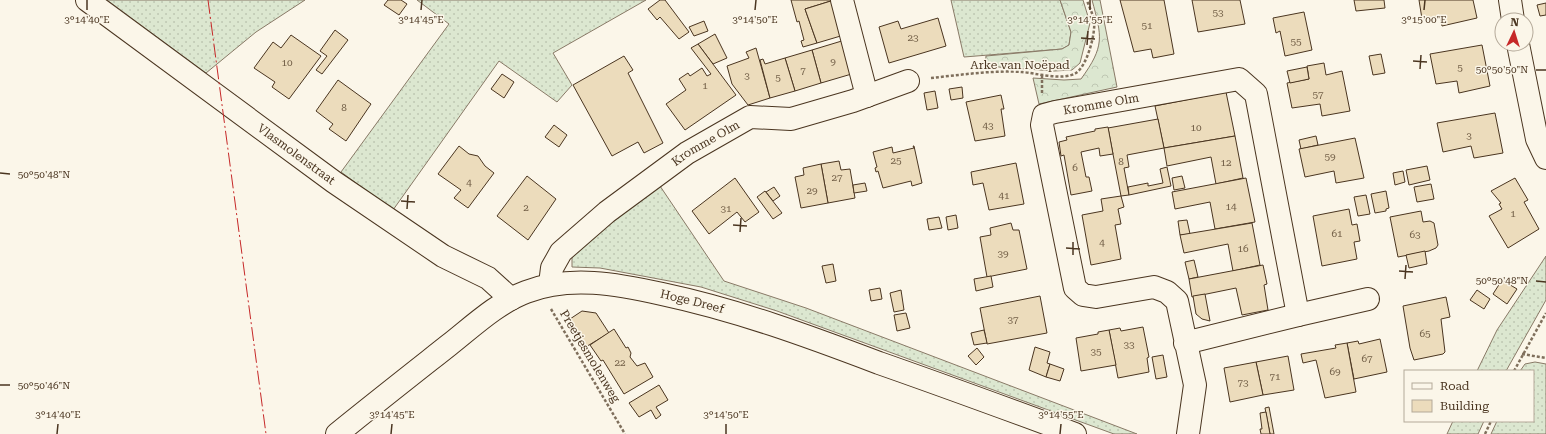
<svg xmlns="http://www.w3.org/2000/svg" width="1546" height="434" font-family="'Roboto Serif',serif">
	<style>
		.grass { fill: url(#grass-dots); stroke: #887966 }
		.forest { fill: url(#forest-crowns); stroke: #887966 }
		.building { fill: #ecdcbc; stroke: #4a3520 }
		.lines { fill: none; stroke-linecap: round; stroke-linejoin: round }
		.minor-casing { stroke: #4a3520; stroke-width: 24 }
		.path { stroke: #7f6f5c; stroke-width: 2.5; stroke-dasharray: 3 2; stroke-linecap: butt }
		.minor { stroke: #fbf6e9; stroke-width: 22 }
		.power { stroke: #c62828; stroke-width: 1; stroke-dasharray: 14 3 2 3; stroke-linecap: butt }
		.ticks { fill: none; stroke: #4a3520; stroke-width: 1.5 }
		.labels { text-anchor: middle; stroke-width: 3; stroke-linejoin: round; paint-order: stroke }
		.number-label { font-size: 10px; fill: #725f47 }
		.street-label { font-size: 12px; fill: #4a3520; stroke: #fbf6e9 }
		.ticks-label { font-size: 10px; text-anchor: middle; fill: #4a3520; stroke: #fbf6e9; stroke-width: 3; stroke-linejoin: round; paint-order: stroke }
	</style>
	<defs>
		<pattern id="grass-dots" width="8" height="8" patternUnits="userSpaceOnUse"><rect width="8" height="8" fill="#dce7d0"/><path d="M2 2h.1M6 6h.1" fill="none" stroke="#bec7b2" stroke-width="1.8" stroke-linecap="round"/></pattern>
		<pattern id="forest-crowns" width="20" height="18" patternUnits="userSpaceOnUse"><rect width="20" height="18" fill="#dce7d0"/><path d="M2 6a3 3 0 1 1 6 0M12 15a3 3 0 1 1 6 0" fill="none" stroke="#bec7b2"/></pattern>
	</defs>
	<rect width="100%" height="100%" fill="#fbf6e9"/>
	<g class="grass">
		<path d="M107,0H305L256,32L206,73Z"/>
		<path d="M417,0H646L553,53L572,85L557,102L499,61L393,210L341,172L449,24Z"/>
		<path d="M951,0H1060L1071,32L1069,45L1062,49L964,57Z"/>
		<path d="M660,186L724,281L806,308L1137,434H1114L777,311L701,287L600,268L572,267V254L577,246Z"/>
		<path d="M1546,256V300L1506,371H1477L1497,330Z"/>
		<path d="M1535,362L1546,364V434H1491L1497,421H1533V371H1520L1525,364Z"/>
		<path d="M1453,421H1484L1478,434H1447Z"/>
	</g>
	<g class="forest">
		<path d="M1060,0H1083L1090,23L1080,63L1072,70L1054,71L985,66L986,56L1062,49L1069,45L1071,32Z"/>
		<path d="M1092,0H1100L1117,87L1039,104L1033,78L1064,80L1081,79C1105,46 1102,37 1092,0Z"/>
	</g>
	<g class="building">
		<path d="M388,0H401L407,4L399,15L384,5Z"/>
		<path d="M660,0H665L689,32L679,39L660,17L657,20L648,9Z"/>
		<path d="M791,0H834L805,9L817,43L803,47L801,41L804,40L799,21L797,22Z"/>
		<path d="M834,0L844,35L817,43L805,9Z"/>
		<path d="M1120,0H1164L1174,54L1153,58L1151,49L1134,52Z"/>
		<path d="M1192,0H1240L1245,24L1198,32Z"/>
		<path d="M1354,0H1384L1385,8L1356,11Z"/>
		<path d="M1419,0H1473L1477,18L1442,26L1440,16L1422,19Z"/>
		<path d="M1546,3V15L1540,16L1537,5Z"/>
		<path d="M1304,12L1312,50L1285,56L1280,31L1276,33L1273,18Z"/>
		<path d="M938,18L946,46L889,63L879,27L898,21L901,29Z"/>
		<path d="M704,21L708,31L694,36L689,27Z"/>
		<path d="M335,30L348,40L322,74L316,70L327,56L320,51Z"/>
		<path d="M715,34L727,58L713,64L698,44Z"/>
		<path d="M291,35L321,56L289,99L272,87L275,82L254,68L273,42L281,48Z"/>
		<path d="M845,40L855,73L821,83L812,50Z"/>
		<path d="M698,44L736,95L685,130L666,104L686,90L679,79L688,73L690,76L702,68L707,76L711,74L691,48Z"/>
		<path d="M1482,45L1490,86L1459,93L1457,81L1436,84L1430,54Z"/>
		<path d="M756,48L770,98L748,105L732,84L727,66L749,58L746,52Z"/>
		<path d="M812,50L821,83L795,91L785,58Z"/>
		<path d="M1381,54L1385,73L1373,75L1369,56Z"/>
		<path d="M624,56L633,70L628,73L663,143L644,153L638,142L612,156L573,85Z"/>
		<path d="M785,58L795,91L770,98L760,60L763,59L765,64Z"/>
		<path d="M1324,63L1326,75L1342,71L1350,111L1322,116L1320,104L1292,108L1287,83L1309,79L1307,66Z"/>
		<path d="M1307,67L1309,79L1290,83L1287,71Z"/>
		<path d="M502,74L514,82L504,98L491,89Z"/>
		<path d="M338,80L371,104L346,141L329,129L333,124L316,111Z"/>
		<path d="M962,87L963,98L951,100L949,89Z"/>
		<path d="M935,91L938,108L927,110L924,93Z"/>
		<path d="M1226,92L1235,136L1164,148L1155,106Z"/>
		<path d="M1001,95L1004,109H1001L1005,136L975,141L966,102Z"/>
		<path d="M1495,113L1503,153L1474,158L1471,146L1443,152L1437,123Z"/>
		<path d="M1158,119L1164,148L1127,155L1129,167L1124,168L1129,195L1121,196L1108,128Z"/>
		<path d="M554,125L567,135L559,147L545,137Z"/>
		<path d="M1108,127L1113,154L1100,156L1099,148L1081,152L1086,177H1089L1092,191L1071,195L1064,155L1061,156L1059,142L1067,140L1066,137L1095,131V129Z"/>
		<path d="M1235,136L1243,178L1216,184L1211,157L1167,166L1164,148Z"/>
		<path d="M1316,136L1318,145L1301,149L1299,140Z"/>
		<path d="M1355,138L1364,178L1336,183L1334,171L1305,177L1299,149Z"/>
		<path d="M459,146L469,154L478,156L485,166L494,173L468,208L454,198L461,190L438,174Z"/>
		<path d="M913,146H914L922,183L912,186L911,181L883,188L878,171L876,172L875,168L877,167L873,152L892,147L893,153L914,148Z"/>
		<path d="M839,161L841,170L850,169L855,198L828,203L821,164Z"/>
		<path d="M1016,163L1024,204L989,210L983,183L973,185L971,172Z"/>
		<path d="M821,164L828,203L801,208L795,177L804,175L803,168Z"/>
		<path d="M1427,166L1430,180L1409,185L1406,170Z"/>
		<path d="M1167,167L1171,186L1129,195L1128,187L1148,183V186L1163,183L1160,169Z"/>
		<path d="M1403,171L1405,182L1395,185L1393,173Z"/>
		<path d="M527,176L556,199L528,240L497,216Z"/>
		<path d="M1182,176L1185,188L1174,190L1172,178Z"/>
		<path d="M735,178L759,212L745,222L737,212L709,234L692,211Z"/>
		<path d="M1246,178L1255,222L1215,229L1210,202L1175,209L1172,192Z"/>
		<path d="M1515,178L1528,200L1524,202L1539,229L1508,248L1489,216L1502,209L1499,204L1501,203L1491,191Z"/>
		<path d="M865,183L867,191L854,193L853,185Z"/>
		<path d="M1431,184L1434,199L1417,202L1414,187Z"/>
		<path d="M774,187L780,196L773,201L766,192Z"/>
		<path d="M765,191L782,213L773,219L757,197Z"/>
		<path d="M1386,191L1389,208L1386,209V211L1375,213L1371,194Z"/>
		<path d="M1366,195L1370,214L1358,216L1354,197Z"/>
		<path d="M1121,196L1124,207L1118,209L1121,224L1115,225L1121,259L1091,265L1082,215L1103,211L1101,199Z"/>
		<path d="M1349,209L1352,225L1357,224L1360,241L1354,242L1357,259L1322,266L1313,216Z"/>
		<path d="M1421,211L1423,222L1430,221L1434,223L1438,245L1436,248L1429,251L1398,257L1390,217Z"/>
		<path d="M956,215L958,228L948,230L946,217Z"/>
		<path d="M939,217L942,228L929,230L927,219Z"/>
		<path d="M1187,220L1190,234L1180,235L1178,221Z"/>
		<path d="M1011,223L1013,230H1019L1027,269L987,277L980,237L991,235L990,228Z"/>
		<path d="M1252,223L1260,265L1233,271L1228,244L1184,253L1180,235Z"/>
		<path d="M1425,251L1427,264L1409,268L1406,255Z"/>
		<path d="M1194,260L1198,277L1189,279L1185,262Z"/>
		<path d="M833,264L836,281L826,283L822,266Z"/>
		<path d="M1263,265L1267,284L1264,285L1268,310L1242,315L1236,288L1192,297L1189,279Z"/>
		<path d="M991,276L993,287L976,291L974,279Z"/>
		<path d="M1502,280L1517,289L1507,304L1493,294Z"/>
		<path d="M880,288L882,299L871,301L869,290Z"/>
		<path d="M901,290L904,310L894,312L890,293Z"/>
		<path d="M1477,290L1490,299L1484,309L1470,300Z"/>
		<path d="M1205,294L1210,321L1202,319L1196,314L1193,296Z"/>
		<path d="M1040,296L1047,333L987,344L980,308Z"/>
		<path d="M1446,297L1450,317L1441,319L1445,352L1443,354L1414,360L1410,348L1403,306Z"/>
		<path d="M582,311L596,313L609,333L584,348L570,325L572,323L570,319Z"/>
		<path d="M906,313L910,328L897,331L894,315Z"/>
		<path d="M1143,327L1149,357L1147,358L1149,372L1118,378L1109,330L1120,328L1121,331Z"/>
		<path d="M614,329L626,348L628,347L631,353L630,357L637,366L645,363L653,377L624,394L603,360L601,361L590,345Z"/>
		<path d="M984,330L987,343L974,345L971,333Z"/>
		<path d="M1109,330L1116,365L1081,371L1076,338L1098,334V332Z"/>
		<path d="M1380,339L1387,372L1354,379L1347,343L1358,341L1359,344Z"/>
		<path d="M1347,343L1356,392L1325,398L1316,360L1303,363L1301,354L1336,348L1335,345Z"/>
		<path d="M1035,347L1050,352L1047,363L1050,364L1046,377L1029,370Z"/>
		<path d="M977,348L984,357L976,365L968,356Z"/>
		<path d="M1163,355L1167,377L1156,379L1152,357Z"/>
		<path d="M1288,356L1294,390L1263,395L1256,362Z"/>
		<path d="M1256,362L1263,395L1230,402L1224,368Z"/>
		<path d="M1050,364L1064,369L1060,381L1046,377Z"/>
		<path d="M659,385L668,400L656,407L661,415L656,419L651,410L639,417L629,403Z"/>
		<path d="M1269,407L1274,434H1270L1265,408Z"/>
		<path d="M1266,412L1270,434H1261L1260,429H1262L1260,413Z"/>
	</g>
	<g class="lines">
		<defs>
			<g id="minor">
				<path id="s1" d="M87,0L334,182L443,256L488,278L511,299"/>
				<path d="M842,0L867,96"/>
				<path d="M1510,0L1513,20"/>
				<path d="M1518,44L1537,139L1546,158"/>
				<path id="s2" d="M550,284L552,268L561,252L607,212L687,153L750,117L791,119L853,101L908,81"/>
				<path d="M1298,315L1368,299"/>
				<path d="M1185,343L1298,315L1256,94L1239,79L1055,112L1044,115L1042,125L1075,288L1083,295L1096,297L1154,287L1167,292L1177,301L1195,385L1188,434"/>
				<path id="s3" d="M337,434C374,404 411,375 449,345C472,327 497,303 526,292C569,275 618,284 662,294C737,310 808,336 879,363C945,386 1010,410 1075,434"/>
			</g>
		</defs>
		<use href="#minor" class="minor-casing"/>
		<g class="path">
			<path d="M1042,75V93"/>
			<path d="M931,78C960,75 992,70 1022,72C1035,73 1064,81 1076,73C1087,66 1096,33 1094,20C1093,14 1089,7 1087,0"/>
			<path d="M551,309L625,434"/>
			<path d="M1522,354L1546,358"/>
			<path d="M1514,371L1546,313"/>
			<path d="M1485,434L1491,421"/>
		</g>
		<use href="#minor" class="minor"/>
		<path class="power" d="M208,0L266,434"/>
	</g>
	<path class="ticks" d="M87,10V0M421,10L422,0M755,10L756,0M1090,10V0M1424,10L1425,0M1081,38L1095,39M1087,45L1088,31M1413,61L1427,62M1420,69L1421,55M1536,70H1546M0,173L10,174M401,201L415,202M407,209L408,195M733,225L747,226M740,232L741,218M1066,248L1080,249M1073,255V242M1399,271L1413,272M1405,279L1406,265M1536,281L1546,282M0,385H10M57,434L58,424M391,434L392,424M726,434V424M1060,434L1061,424"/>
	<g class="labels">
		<g class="number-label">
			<text x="1218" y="16">53</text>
			<text x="1147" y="29">51</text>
			<text x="913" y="41">23</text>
			<text x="1296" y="45">55</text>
			<text x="833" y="65">9</text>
			<text x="287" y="66">10</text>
			<text x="1460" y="71">5</text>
			<text x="803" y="74">7</text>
			<text x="747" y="79">3</text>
			<text x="778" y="81">5</text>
			<text x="705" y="89">1</text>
			<text x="1318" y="98">57</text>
			<text x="344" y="111">8</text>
			<text x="988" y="129">43</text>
			<text x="1196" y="131">10</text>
			<text x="1469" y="139">3</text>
			<text x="1330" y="160">59</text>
			<text x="896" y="164">25</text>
			<text x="1121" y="165">8</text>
			<text x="1226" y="166">12</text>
			<text x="1075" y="171">6</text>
			<text x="837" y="181">27</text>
			<text x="469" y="186">4</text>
			<text x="812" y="194">29</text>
			<text x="1004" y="199">41</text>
			<text x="1231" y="210">14</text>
			<text x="526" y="211">2</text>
			<text x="726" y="212">31</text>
			<text x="1513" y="217">1</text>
			<text x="1337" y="237">61</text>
			<text x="1415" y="238">63</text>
			<text x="1102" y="246">4</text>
			<text x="1243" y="252">16</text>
			<text x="1003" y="257">39</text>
			<text x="1013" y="323">37</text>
			<text x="1425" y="337">65</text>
			<text x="1129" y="348">33</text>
			<text x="1096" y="355">35</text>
			<text x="1367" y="362">67</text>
			<text x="620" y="366">22</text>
			<text x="1335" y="375">69</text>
			<text x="1275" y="380">71</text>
			<text x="1243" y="386">73</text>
		</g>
		<g class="street-label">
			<text x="1020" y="69">Arke van Noëpad</text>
			<text transform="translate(1101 104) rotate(-10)" y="4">Kromme Olm</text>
			<text dy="4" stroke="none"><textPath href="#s2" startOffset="216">Kromme Olm</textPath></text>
			<text dy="4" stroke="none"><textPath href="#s1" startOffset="260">Vlasmolenstraat</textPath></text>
			<text dy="4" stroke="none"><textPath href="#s3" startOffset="406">Hoge Dreef</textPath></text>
			<text transform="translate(590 356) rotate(59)" y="4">Preetjesmolenweg</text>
		</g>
	</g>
	<g class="ticks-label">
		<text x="87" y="23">3°14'40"E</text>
		<text x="421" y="23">3°14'45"E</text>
		<text x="755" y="23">3°14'50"E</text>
		<text x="1090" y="23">3°14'55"E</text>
		<text x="1424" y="23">3°15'00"E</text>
		<text x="1502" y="73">50°50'50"N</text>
		<text x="44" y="178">50°50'48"N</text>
		<text x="1502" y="284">50°50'48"N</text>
		<text x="44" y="389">50°50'46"N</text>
		<text x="58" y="418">3°14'40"E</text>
		<text x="392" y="418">3°14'45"E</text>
		<text x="726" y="418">3°14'50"E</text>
		<text x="1061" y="418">3°14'55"E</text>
	</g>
	<rect x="1404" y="370" width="130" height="52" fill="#fbf6e9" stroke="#b4a999"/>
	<rect x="1412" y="383" width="20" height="6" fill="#fbf6e9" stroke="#b4a999"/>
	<text x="1440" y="390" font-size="12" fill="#4a3520">Road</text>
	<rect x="1412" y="400" width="20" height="12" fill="#ecdcbc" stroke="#b4a999"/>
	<text x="1440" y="410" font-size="12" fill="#4a3520">Building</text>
	<g transform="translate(1514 32) rotate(4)"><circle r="19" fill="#fbf6e9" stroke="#b4a999"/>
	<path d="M0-3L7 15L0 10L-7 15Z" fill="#c62828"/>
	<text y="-6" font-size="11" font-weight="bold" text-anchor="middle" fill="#4a3520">N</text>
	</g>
</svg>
